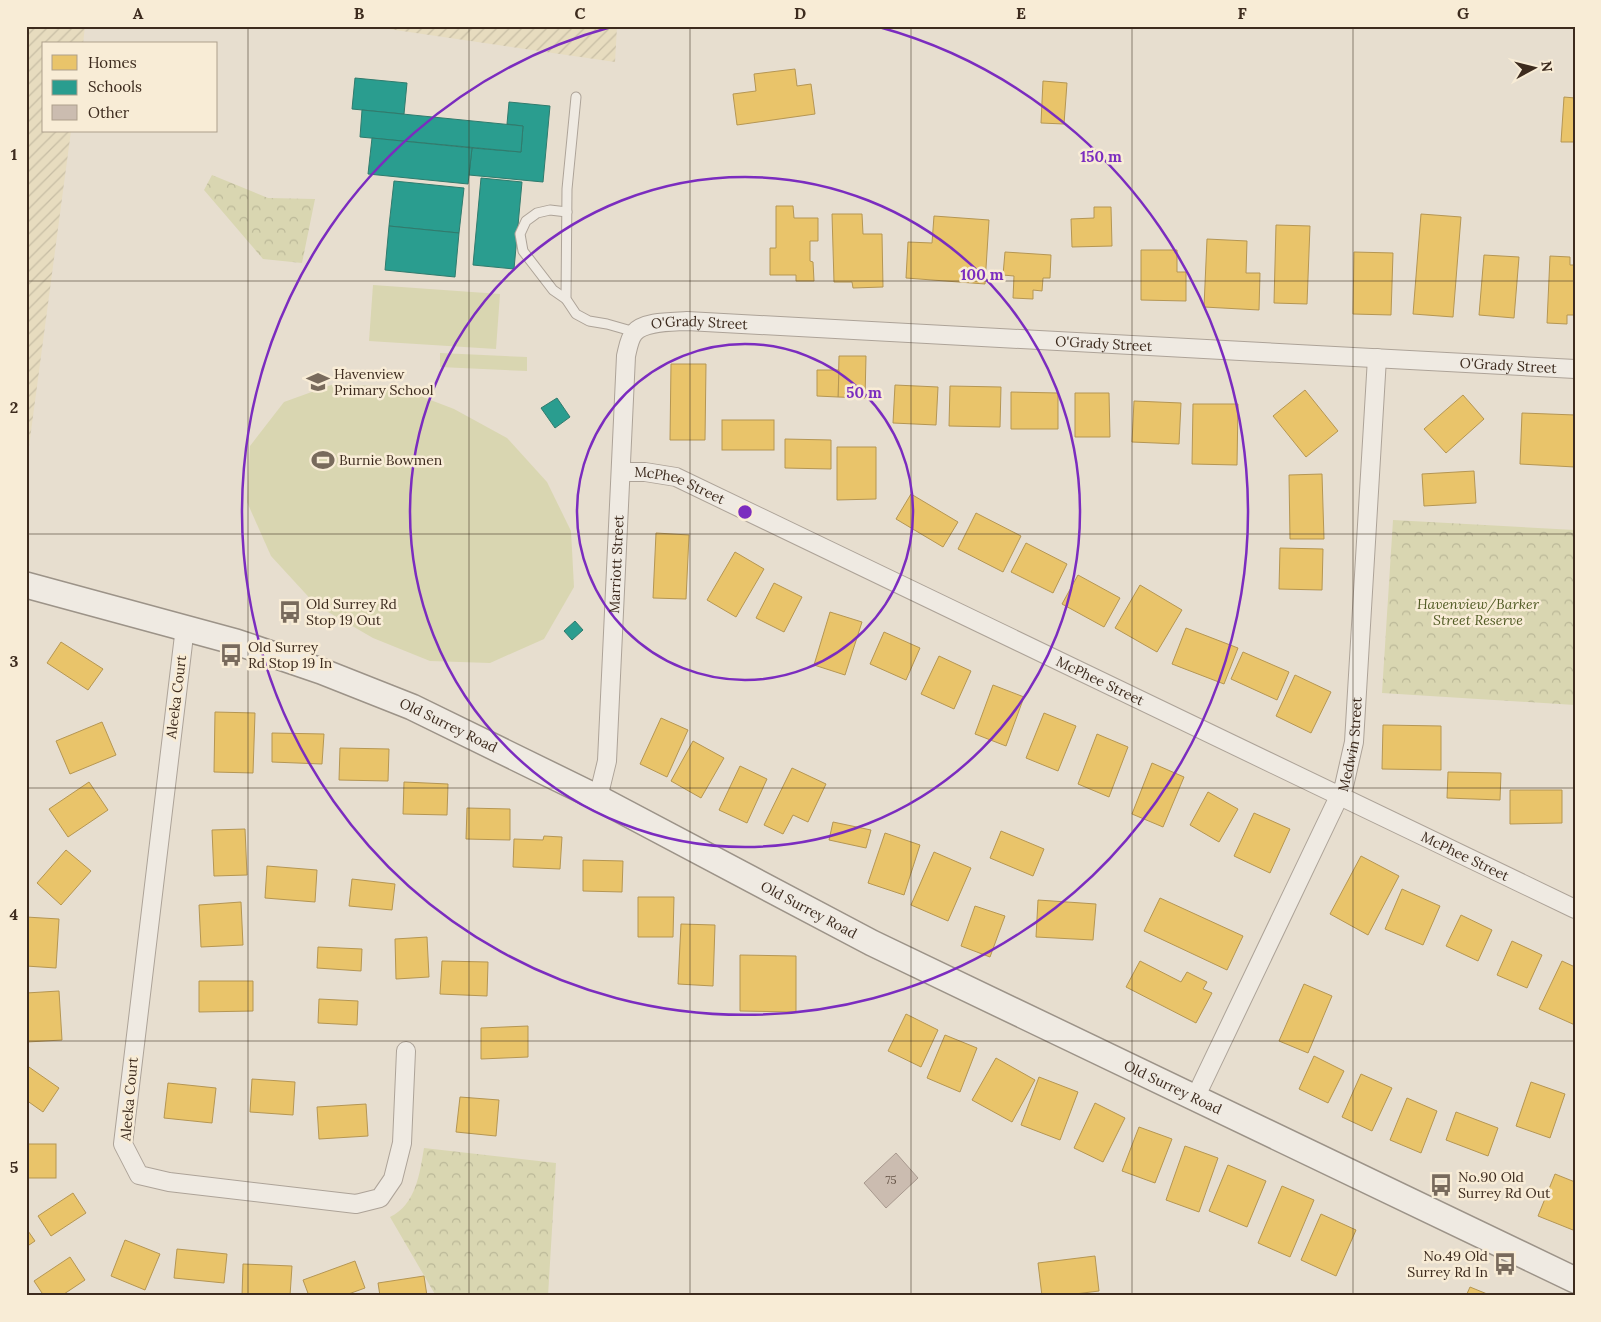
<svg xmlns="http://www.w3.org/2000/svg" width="1601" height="1322" font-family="Lora,serif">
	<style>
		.farmland { fill: url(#farmland-furrows) }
		.park { fill: url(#park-crowns) }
		.pitch { fill: #d9d6b1 }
		.homes { fill: #e9c46a; stroke: #b59653 }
		.schools { fill: #2a9d8f; stroke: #307b6d }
		.building { fill: #cbbcb0; stroke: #a8998e }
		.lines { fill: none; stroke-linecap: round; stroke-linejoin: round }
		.lane-casing { stroke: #ada398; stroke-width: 11 }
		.street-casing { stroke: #ada398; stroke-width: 20 }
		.secondary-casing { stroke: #9c9388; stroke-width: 28 }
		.lane { stroke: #efeae2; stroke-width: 9 }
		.street { stroke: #efeae2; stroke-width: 18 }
		.secondary { stroke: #efeae2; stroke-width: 25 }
		.grid { fill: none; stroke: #3d2b1e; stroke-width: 1; stroke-opacity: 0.55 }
		.ring { fill: none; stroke: #7b2cbf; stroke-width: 2.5 }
		.labels { text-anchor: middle; stroke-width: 5; stroke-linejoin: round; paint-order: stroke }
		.number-label { font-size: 11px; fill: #604f42 }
		.street-label { font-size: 14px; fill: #3d2b1e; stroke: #f8ecd6 }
		.poi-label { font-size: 14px; fill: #3d2b1e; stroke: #f8ecd6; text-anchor: start }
		.park-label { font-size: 14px; font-style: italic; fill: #515b24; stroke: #f8ecd6 }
		.centre { fill: #7b2cbf; stroke: #f8ecd6; stroke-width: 2.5 }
		.ring-label { font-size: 15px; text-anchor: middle; font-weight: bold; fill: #7b2cbf; stroke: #f8ecd6; stroke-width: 5; stroke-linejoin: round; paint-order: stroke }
		.neatline { fill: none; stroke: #3d2b1e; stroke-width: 2 }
		.grid-label { font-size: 16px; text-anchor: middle; font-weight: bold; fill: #3d2b1e }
	</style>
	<defs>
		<pattern id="farmland-furrows" width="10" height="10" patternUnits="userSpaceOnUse" patternTransform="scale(1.25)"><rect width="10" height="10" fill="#e7dcbf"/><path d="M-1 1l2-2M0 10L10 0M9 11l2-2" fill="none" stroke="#c7bda4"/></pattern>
		<pattern id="park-crowns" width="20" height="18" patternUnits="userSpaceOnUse" patternTransform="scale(1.25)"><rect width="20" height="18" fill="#d9d6b1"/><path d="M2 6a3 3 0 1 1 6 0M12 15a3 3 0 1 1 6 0" fill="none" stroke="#bbb898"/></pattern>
	</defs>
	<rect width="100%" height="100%" fill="#e7decf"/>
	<g class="farmland">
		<path d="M26,26H85L83,44H44V131H71L26,469Z"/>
		<path d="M368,26H617L615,62Z"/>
	</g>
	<g class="park">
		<path d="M212,175L268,198L315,199L302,263L263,259L204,190Z"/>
		<path d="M1393,520L1575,530V705L1382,693Z"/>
		<path d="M424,1148L556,1163L548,1296H436L390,1217C416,1205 420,1172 424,1148Z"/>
	</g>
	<g class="pitch">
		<path d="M373,285L500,294L496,349L369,341Z"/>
		<path d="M440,353L527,357V371L440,367Z"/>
		<path d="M331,385L394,386L454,409L507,438L547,482L571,531L574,587L544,639L490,663L430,661L373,638L316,605L271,556L247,502L250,446L284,402Z"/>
	</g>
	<g class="homes">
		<path d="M795,69L797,86L811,84L815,114L737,125L733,94L756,91L754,74Z"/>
		<path d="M1043,81L1067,83L1064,124L1041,123Z"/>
		<path d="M1564,97L1575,98V142H1561Z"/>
		<path d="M776,206H793L794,218H818V241H810V261L813,262L814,281H796V275H770V248H776Z"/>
		<path d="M1094,207H1111L1112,246L1072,247L1071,219L1094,218Z"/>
		<path d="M832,214H862L863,234H882L883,287L853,288L852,282H834Z"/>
		<path d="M1421,214L1461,217L1453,317L1413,314Z"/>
		<path d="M934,216L989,220L985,284L906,278L908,242L932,243Z"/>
		<path d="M1276,225L1310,226L1307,304L1274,303Z"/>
		<path d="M1207,239L1247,241L1246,273H1260L1259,310L1204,307Z"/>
		<path d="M1141,250H1177V272H1186V301L1141,300Z"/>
		<path d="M1005,252L1051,255L1050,278H1043L1042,291L1033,290V299L1013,298L1014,276L1003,275Z"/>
		<path d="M1354,252L1393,253L1391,315L1353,314Z"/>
		<path d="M1484,255L1519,257L1514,318L1479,315Z"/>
		<path d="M1550,256L1570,257V265H1575V315H1567V324L1547,323Z"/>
		<path d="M839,356H866L865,398L838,397Z"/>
		<path d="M671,364H706L705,440H670Z"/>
		<path d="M817,370H839L838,397L817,396Z"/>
		<path d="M895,385L938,387L936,425L893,423Z"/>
		<path d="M950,386L1001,387L1000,427L949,426Z"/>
		<path d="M1305,390L1338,431L1306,457L1273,416Z"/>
		<path d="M1011,392L1058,393V429H1011Z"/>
		<path d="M1075,393H1109L1110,437H1075Z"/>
		<path d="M1463,395L1484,419L1446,453L1424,429Z"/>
		<path d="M1134,401L1181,403L1179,444L1132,442Z"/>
		<path d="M1193,404H1238L1237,465L1192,464Z"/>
		<path d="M1522,413L1575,415V467L1520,464Z"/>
		<rect x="722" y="420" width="52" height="30"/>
		<path d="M785,439L831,440V469L785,468Z"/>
		<path d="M837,447H876V499L837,500Z"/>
		<path d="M1474,471L1476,503L1424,506L1422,474Z"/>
		<path d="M1322,474L1324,539H1290L1289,475Z"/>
		<path d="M911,494L958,522L943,547L896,519Z"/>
		<path d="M976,513L1021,536L1003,572L958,549Z"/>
		<path d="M656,533L689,535L686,599L653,598Z"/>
		<path d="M1026,543L1067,564L1053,593L1011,572Z"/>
		<path d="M1280,548L1323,549L1322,590L1279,589Z"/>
		<path d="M735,552L764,569L736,617L707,600Z"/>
		<path d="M1078,575L1120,598L1104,627L1062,604Z"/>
		<path d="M774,583L802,597L784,632L756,618Z"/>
		<path d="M1140,585L1182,610L1157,652L1115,628Z"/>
		<path d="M830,612L862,622L845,675L814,665Z"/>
		<path d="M1186,628L1238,648L1224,684L1172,664Z"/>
		<path d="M884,632L920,648L906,680L870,664Z"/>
		<path d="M61,642L103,669L88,690L47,663Z"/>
		<path d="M1243,652L1289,672L1277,700L1231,679Z"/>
		<path d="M939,656L971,671L954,709L921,694Z"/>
		<path d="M1295,675L1331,692L1311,733L1276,716Z"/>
		<path d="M993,685L1024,697L1006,746L975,734Z"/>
		<path d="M215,712L255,713L253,773L214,772Z"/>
		<path d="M1044,713L1076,726L1058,771L1026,758Z"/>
		<path d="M661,718L688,730L667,777L640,764Z"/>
		<path d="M102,722L116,755L70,774L56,741Z"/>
		<path d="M1383,725L1441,726V770L1382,769Z"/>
		<path d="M272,733L324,734L322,764L272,762Z"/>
		<path d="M1097,734L1128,747L1109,797L1078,784Z"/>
		<path d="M693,741L724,758L701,798L671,781Z"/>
		<path d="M340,748L389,749L388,781L339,780Z"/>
		<path d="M1152,763L1184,777L1163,827L1132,814Z"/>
		<path d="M740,766L767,779L747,823L719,810Z"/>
		<path d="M792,768L826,784L808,822L793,815L783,834L764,825Z"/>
		<path d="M1448,772L1501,773L1500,800L1447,798Z"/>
		<path d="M89,782L108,810L68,837L49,809Z"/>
		<path d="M404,782L448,784L447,815L403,814Z"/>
		<path d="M1510,790H1562V823L1510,824Z"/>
		<path d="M1208,792L1238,809L1219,842L1190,825Z"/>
		<path d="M467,808L510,809V840L466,839Z"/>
		<path d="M1254,813L1290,829L1270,873L1234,856Z"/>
		<path d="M833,822L871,830L866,848L829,840Z"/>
		<path d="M245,829L247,875L214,876L212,830Z"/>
		<path d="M1001,831L1044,849L1033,876L990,858Z"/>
		<path d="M885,833L920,845L904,895L868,883Z"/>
		<path d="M544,836L562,837L560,869L513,867L514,839L543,840Z"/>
		<path d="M66,850L91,871L61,905L37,883Z"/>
		<path d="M934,852L971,868L948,921L911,905Z"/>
		<path d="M1361,856L1399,876L1368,935L1330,914Z"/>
		<path d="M583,860L623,861L622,892L583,891Z"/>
		<path d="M267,866L317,870L315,902L265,898Z"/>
		<path d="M352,879L395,884L392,910L349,906Z"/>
		<path d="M1402,889L1440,906L1423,945L1385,929Z"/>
		<path d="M638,897H674L673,937H638Z"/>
		<path d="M1160,898L1243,936L1227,970L1144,931Z"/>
		<path d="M1038,900L1096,904L1093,940L1036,937Z"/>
		<path d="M241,902L243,945L201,947L199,905Z"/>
		<path d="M975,906L1005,916L990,957L961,946Z"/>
		<path d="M1461,915L1492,930L1478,961L1446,946Z"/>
		<path d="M26,917L59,919L56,968L26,966Z"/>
		<path d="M681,924L715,925L713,986L678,984Z"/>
		<path d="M427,937L429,977L396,979L395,939Z"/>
		<path d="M1512,941L1542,955L1527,988L1497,975Z"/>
		<path d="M318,947L362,949L361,971L317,968Z"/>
		<path d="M740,955L796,956V1012L740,1011Z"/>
		<path d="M442,961L488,962L487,996L440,994Z"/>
		<path d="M1140,961L1181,982L1187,972L1207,982L1203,989L1212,993L1196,1023L1126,987Z"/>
		<path d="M1562,961L1575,967V1025L1539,1009Z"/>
		<path d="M199,981H253V1011L199,1012Z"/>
		<path d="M1304,984L1332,996L1308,1053L1279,1041Z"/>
		<path d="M59,991L62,1040L27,1042L26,993Z"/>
		<path d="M319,999L358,1001L357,1025L318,1023Z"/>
		<path d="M906,1014L938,1030L921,1067L888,1051Z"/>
		<path d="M528,1026V1057L481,1059V1028Z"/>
		<path d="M945,1035L977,1048L960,1092L927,1078Z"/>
		<path d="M1314,1056L1344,1071L1328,1103L1299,1089Z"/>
		<path d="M996,1058L1035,1080L1012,1122L972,1100Z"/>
		<path d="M26,1065L59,1088L43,1112L26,1100Z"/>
		<path d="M1361,1074L1392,1088L1372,1131L1342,1117Z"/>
		<path d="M1039,1077L1078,1092L1060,1140L1021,1125Z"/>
		<path d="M252,1079L295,1082L293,1115L250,1112Z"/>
		<path d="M1531,1082L1565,1094L1550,1138L1516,1126Z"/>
		<path d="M168,1083L216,1088L212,1123L164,1118Z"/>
		<path d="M460,1097L499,1100L496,1136L456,1132Z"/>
		<path d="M1407,1098L1437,1111L1421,1153L1390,1140Z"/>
		<path d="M1095,1103L1125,1118L1103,1162L1074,1148Z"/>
		<path d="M366,1104L368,1136L319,1139L317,1107Z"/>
		<path d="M1456,1112L1498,1128L1488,1156L1446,1140Z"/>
		<path d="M1139,1127L1172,1139L1155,1183L1122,1171Z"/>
		<rect x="26" y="1144" width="30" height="34"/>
		<path d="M1185,1146L1218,1158L1199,1212L1166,1200Z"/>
		<path d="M1228,1165L1266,1181L1247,1227L1209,1211Z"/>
		<path d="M1555,1174L1575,1182V1226L1573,1230L1538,1216Z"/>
		<path d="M1282,1186L1314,1200L1290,1257L1258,1243Z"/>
		<path d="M73,1193L86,1213L51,1236L38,1216Z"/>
		<path d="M1321,1214L1356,1230L1336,1276L1301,1260Z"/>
		<path d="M26,1228L35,1241L26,1247Z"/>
		<path d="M125,1240L160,1254L145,1290L111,1276Z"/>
		<path d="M177,1249L227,1254L224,1283L174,1278Z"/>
		<path d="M1095,1256L1099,1291L1059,1296H1042L1038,1263Z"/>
		<path d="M70,1257L85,1280L61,1296H44L34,1281Z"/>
		<path d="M355,1261L365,1288L343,1296H309L303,1280Z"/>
		<path d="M243,1264L292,1266L290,1296H242Z"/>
		<path d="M424,1276L427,1296H380L378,1283Z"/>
		<path d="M1470,1287L1492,1296H1466Z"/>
	</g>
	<g class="schools">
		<path d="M355,78L407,83L404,114L352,109Z"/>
		<path d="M509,102L550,106L543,182L469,175L472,148L521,152L523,126L507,124Z"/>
		<path d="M362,110L523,126L521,152L360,137Z"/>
		<path d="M372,138L472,148L468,184L368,174Z"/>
		<path d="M481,178L522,182L514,269L473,265Z"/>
		<path d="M394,181L464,188L459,233L389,226Z"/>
		<path d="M389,226L459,233L455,277L385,270Z"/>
		<path d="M557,398L570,417L555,428L541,408Z"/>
		<path d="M575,621L583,630L572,640L564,631Z"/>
	</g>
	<path class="building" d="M896,1153L918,1178L886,1208L864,1183Z"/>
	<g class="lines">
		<defs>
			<g id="lane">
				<path d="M576,97L567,189L566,299L576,314L589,321L607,324L635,332"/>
				<path d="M566,299L553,290L523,251L520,234L526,221L537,213L550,210L567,212"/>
			</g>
			<g id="street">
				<path id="s1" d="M622,472H645L676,477L1575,909"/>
				<path d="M185,627L123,1144L139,1175L169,1182L356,1204L380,1198L393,1179L402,1143L406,1051"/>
				<path id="s2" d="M598,798L607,761L626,356C628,348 629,339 634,333C644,321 672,322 687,321L1575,369"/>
				<path id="s3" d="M1195,1098L1344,786L1354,742L1377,358"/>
			</g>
			<g id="secondary">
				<path id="s4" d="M26,585L236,642L321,671L412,707L598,798L872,943L1575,1280"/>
			</g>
		</defs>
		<use href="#lane" class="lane-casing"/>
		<use href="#street" class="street-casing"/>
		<use href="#secondary" class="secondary-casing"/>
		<use href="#lane" class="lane"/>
		<use href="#street" class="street"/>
		<use href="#secondary" class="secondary"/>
	</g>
	<path class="grid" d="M248,26V1296M469,26V1296M690,26V1296M911,26V1296M1132,26V1296M1353,26V1296M26,281H1575M26,534H1575M26,788H1575M26,1041H1575"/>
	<g class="ring">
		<circle cx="745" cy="512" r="168"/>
		<circle cx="745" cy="512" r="335"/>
		<path d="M879 27A503 503 0 1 1 611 27"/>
	</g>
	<defs>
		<symbol id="school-bare" viewBox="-9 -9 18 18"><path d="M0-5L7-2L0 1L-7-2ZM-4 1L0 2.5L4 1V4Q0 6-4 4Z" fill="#786a5c" stroke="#f8ecd6" stroke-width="2.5" paint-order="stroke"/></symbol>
		<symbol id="stadium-bare" viewBox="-9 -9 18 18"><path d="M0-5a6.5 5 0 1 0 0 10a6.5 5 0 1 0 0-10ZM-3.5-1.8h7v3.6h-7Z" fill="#786a5c" stroke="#f8ecd6" stroke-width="2.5" paint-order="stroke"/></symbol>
		<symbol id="bus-bare" viewBox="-9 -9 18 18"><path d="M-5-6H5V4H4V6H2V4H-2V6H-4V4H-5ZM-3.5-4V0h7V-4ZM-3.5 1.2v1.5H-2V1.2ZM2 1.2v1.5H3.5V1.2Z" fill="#786a5c" stroke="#f8ecd6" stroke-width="2.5" paint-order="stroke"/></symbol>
	</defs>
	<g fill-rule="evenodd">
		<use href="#school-bare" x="302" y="366" width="32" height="32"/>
		<use href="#stadium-bare" x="307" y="444" width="32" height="32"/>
		<use href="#bus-bare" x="274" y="596" width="32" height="32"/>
		<use href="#bus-bare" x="215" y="639" width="32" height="32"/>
		<use href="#bus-bare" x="1425" y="1169" width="32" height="32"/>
		<use href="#bus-bare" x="1489" y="1248" width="32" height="32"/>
	</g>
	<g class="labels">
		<g class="number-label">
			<text x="891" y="1184">75</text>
		</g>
		<g class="street-label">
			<text dy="5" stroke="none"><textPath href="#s2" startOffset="536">O'Grady Street</textPath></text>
			<text dy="5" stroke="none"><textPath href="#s2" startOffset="941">O'Grady Street</textPath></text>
			<text dy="5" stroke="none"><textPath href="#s2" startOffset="1346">O'Grady Street</textPath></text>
			<text dy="5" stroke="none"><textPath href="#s1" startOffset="60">McPhee Street</textPath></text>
			<text dy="5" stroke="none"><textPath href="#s2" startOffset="235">Marriott Street</textPath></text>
			<text dy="5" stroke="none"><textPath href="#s1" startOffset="525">McPhee Street</textPath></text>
			<text transform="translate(176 697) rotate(-83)" y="5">Aleeka Court</text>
			<text dy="5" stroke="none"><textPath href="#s4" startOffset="446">Old Surrey Road</textPath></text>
			<text dy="5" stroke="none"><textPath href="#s3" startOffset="388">Medwin Street</textPath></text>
			<text dy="5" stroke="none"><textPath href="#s1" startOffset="930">McPhee Street</textPath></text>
			<text dy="5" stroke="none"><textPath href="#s4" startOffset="851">Old Surrey Road</textPath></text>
			<text dy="5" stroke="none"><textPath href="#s4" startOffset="1256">Old Surrey Road</textPath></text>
			<text transform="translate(129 1099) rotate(-85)" y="5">Aleeka Court</text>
		</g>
		<g class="poi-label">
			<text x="334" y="379">Havenview<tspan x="334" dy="16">Primary School</tspan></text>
			<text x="339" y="465">Burnie Bowmen</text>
			<text x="306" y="609">Old Surrey Rd<tspan x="306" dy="16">Stop 19 Out</tspan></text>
			<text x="248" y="652">Old Surrey<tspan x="248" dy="16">Rd Stop 19 In</tspan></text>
			<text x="1458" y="1182">No.90 Old<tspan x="1458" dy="16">Surrey Rd Out</tspan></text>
			<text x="1488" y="1261" text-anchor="end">No.49 Old<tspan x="1488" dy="16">Surrey Rd In</tspan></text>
		</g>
		<g class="park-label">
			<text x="1478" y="609">Havenview/Barker<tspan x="1478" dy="16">Street Reserve</tspan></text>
		</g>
	</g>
	<circle cx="745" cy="512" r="8" class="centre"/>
	<g class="ring-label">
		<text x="1101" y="162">150 m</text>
		<text x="982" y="280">100 m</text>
		<text x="864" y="398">50 m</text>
	</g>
	<rect width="1601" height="1322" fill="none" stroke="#f8ecd6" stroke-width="55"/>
	<rect x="42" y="42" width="175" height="90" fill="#f8ecd6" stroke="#ad9f8c"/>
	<rect x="52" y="55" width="25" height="15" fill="#e9c46a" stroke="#ad9f8c"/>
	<text x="88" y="68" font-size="15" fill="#3d2b1e">Homes</text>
	<rect x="52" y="80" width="25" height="15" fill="#2a9d8f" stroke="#ad9f8c"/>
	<text x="88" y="92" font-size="15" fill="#3d2b1e">Schools</text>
	<rect x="52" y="105" width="25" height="15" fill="#cbbcb0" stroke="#ad9f8c"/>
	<text x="88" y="118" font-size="15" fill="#3d2b1e">Other</text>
	<g transform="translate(1534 68) rotate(83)" stroke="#f8ecd6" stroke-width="4" paint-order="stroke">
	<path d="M0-4L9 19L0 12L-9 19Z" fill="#3d2b1e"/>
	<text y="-8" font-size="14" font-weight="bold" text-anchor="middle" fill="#3d2b1e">N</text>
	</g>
	<rect x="28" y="28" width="1546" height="1266" class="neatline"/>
	<g class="grid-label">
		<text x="138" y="19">A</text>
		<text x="359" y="19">B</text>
		<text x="580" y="19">C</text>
		<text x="800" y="19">D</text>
		<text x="1021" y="19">E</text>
		<text x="1242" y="19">F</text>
		<text x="1463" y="19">G</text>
		<text x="14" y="160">1</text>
		<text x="14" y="413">2</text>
		<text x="14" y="667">3</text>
		<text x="14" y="920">4</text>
		<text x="14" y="1173">5</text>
	</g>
</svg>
